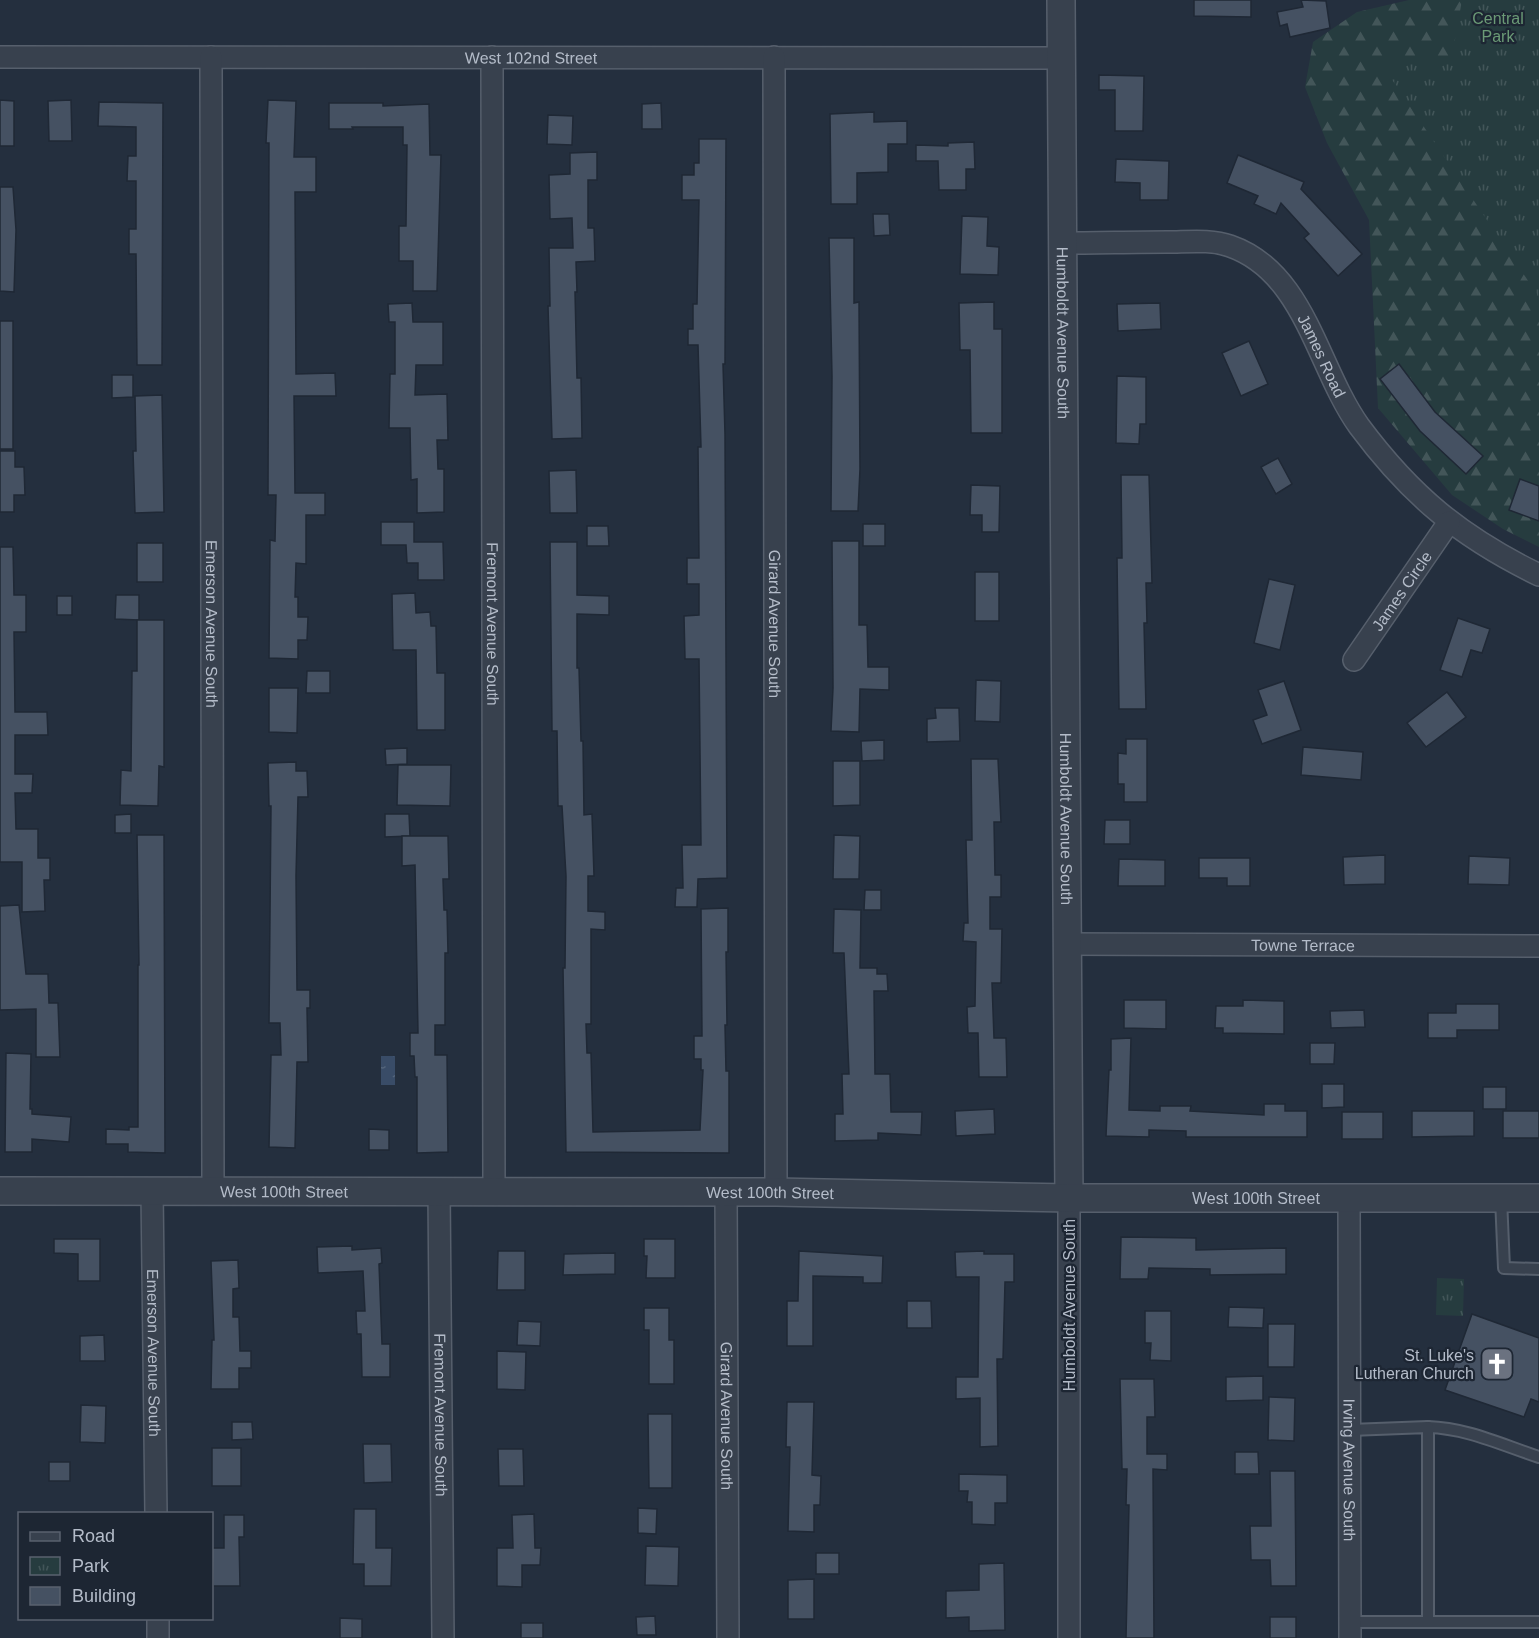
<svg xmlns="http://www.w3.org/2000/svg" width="1539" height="1638" font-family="Arial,sans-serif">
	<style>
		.forest { fill: url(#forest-firs) }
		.park { fill: url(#park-tufts) }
		.water { fill: url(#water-ripples) }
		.building { fill: #455162; stroke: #1f2835; stroke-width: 1.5 }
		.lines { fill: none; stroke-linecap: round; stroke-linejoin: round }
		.service-casing { stroke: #565f6c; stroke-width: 14 }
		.minor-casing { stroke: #565f6c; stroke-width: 24 }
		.tertiary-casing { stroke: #565f6c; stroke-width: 30 }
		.service { stroke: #38414e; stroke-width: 10 }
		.minor { stroke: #38414e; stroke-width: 21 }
		.tertiary { stroke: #38414e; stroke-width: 27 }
		.labels { text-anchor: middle; stroke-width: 4.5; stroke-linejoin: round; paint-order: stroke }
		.park-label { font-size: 16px; fill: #6b9a76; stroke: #1d2633 }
		.street-label { font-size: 16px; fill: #b4bcc9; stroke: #1d2633 }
		.poi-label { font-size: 16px; fill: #b4bcc9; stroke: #1d2633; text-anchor: end }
	</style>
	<defs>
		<pattern id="forest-firs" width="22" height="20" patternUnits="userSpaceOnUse" patternTransform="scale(1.5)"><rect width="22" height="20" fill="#263c3f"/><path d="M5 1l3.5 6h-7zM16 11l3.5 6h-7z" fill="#435659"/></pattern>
		<pattern id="park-tufts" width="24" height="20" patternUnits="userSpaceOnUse" patternTransform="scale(1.5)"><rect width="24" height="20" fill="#263c3f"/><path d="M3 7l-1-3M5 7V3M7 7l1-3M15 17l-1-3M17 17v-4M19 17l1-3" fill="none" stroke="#435659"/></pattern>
		<pattern id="water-ripples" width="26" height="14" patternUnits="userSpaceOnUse" patternTransform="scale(1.5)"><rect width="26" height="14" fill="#394c67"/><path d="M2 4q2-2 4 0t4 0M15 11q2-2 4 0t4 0" fill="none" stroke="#53647b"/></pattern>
	</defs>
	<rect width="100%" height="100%" fill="#242f3e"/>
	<path class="forest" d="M1409,0H1539V547L1503,529L1452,495L1378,408L1369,220L1327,143L1305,87L1313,42L1357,12Z"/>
	<g class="park">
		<path d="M1462,0H1539V297L1376,56H1452Z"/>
		<path d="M1437,1278L1464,1279L1463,1316L1436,1315Z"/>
	</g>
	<rect class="water" x="381" y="1056" width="14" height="29"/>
	<g class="building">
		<path d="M1194,0H1251V17L1194,16Z"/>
		<path d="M1301,0L1326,1L1330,28L1290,37L1287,24L1280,26L1277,12L1303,7Z"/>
		<path d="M1099,75L1144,76L1143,131H1115V90H1099Z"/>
		<path d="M0,100L14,101V146H0Z"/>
		<path d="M71,100L72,141H49L48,101Z"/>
		<path d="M268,100L296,101L294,157H316V192H295L296,374L335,373L336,396H294L295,493H325V515H306V564L296,563L295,597H298V617H308L307,640H298V659L269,658L270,540L275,541L276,495H268L269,143H266Z"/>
		<path d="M99,102L163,103L162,365H137L136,254H129V229H136V181H127L128,156H136V127L98,126Z"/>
		<path d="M329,103H383V106L429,104L430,155H441L437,291H413V261H399V226H406L407,145H403V127H352L353,129H329Z"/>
		<path d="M661,103L662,129H642V104Z"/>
		<path d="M874,112V122L907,121V144H888V172L857,173V204H831L830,114Z"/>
		<path d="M548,115L573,116L572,145L547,144Z"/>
		<path d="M699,139H726L725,364H723L725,434L727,878L698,879L697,907H675L676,888H683L682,845H701L699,659H685L684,616L699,615V584H687V558H699L698,447H701L698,345H688V329H693V304H697L699,200H682V175H694V163H699Z"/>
		<path d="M974,142L975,169H966V190H939L938,161H916V145L948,146V143Z"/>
		<path d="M597,152V180H588V228H594L595,261L576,262L577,292H575L577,378H581L582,438L552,439L548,306H550L549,248H573L572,218L550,219L549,175L570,174V153Z"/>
		<path d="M1238,155L1304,182L1301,189L1362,254L1338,276L1304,238L1309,234L1281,203L1276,214L1254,204L1258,196L1227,183Z"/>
		<path d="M1116,159L1169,161L1168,200H1140V183L1115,182Z"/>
		<path d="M0,187H13L16,230L14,292L0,291Z"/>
		<path d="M873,214H889L890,235L874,236Z"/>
		<path d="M962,216L988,217L987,246L999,247L998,275L960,274Z"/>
		<path d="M829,238H854V303L859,302L860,469L858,511H831L832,376Z"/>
		<path d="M994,302V329H1002V433H971L970,350H960L959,303Z"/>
		<path d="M412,303L413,322H443V365H416L415,395L447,394L448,440H437L438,469H444V512L417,513V479L411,480L410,428H389L390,374H395V322H389L388,304Z"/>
		<path d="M1160,303L1161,329L1118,331L1117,304Z"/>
		<rect x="0" y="321" width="13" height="128"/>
		<path d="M1249,341L1268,384L1241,396L1222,353Z"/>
		<path d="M1399,364L1435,412L1483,456L1466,474L1420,431L1380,379Z"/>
		<path d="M112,375H133V397L112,398Z"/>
		<path d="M1117,376L1146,377V424H1140L1139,444L1116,443Z"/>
		<path d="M162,395L164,512L135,513L133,451H136L135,396Z"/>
		<path d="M0,451H15V467H24L25,495H14V512H0Z"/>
		<path d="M1278,458L1292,484L1276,494L1261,467Z"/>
		<path d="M576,470L577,513H550L549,471Z"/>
		<path d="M1121,475H1149L1152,583H1146L1147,623H1144L1146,709H1119L1117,558H1122Z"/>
		<path d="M1520,479L1539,486V521L1509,510Z"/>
		<path d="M971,485L1000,486L999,532H982V515H970Z"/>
		<path d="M381,522H414V542H443L444,580H418V563H407L406,545H381Z"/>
		<rect x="863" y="524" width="22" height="22"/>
		<path d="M587,526H608L609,546H587Z"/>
		<path d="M832,541H859V625H867L868,667H889V690L860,689L859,732L831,731L833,688Z"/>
		<path d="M550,542H577V595L609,596V615L577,614V668H579L581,741H583L584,815L592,814L594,876H588V911L605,912V930L591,929V1024H586L587,1053H591L593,1132L700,1130L703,1070H701V1059H694V1036H702L701,909L728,908V952H726L727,1025H725L726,1071H729V1153L566,1152L563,968H565L566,876L562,806H558L557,731H552Z"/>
		<rect x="137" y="543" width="26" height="39"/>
		<path d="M0,547H13L14,595H26V632H14L15,712H47L48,735H15V774H33L32,793H15L16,829H38V858H50V880H44L45,911L22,912V862H0Z"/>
		<rect x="975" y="572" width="24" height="49"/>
		<path d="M1269,579L1295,585L1280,650L1254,643Z"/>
		<path d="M415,593L416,613L430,612L431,626H436L437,673H445V730H417L416,650H393L392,594Z"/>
		<path d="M116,595H139V620L115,619Z"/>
		<rect x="57" y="596" width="15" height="19"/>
		<path d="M1458,618L1490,629L1482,653L1471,650L1462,677L1440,670Z"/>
		<path d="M137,620H164V767L159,766L158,806L120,805L121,770L131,771L132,671H137Z"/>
		<path d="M307,671H330V693H306Z"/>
		<path d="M976,680L1001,681L1000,722L975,721Z"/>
		<path d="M1284,681L1301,730L1262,744L1253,720L1267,715L1258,690Z"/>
		<path d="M269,688H298L297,733L269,732Z"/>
		<path d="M1447,692L1466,717L1426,747L1407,723Z"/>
		<path d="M935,708H959L960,741L927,742V719L936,718Z"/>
		<path d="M1126,739H1147V802H1124V784H1118V753L1126,754Z"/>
		<path d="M884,740V760L862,761L861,741Z"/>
		<path d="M1303,747L1363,752L1361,780L1301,775Z"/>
		<path d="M407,748V764L386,765L385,749Z"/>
		<path d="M971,759H998L1001,822H994L995,875H1001V897H990V929H1002L1001,983H992L994,1038H1006L1007,1077H979L978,1033H968L967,1007L975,1006L976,942L963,941L964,923H968L966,840H972Z"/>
		<path d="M833,761H860V805L833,806Z"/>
		<path d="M296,762V771H307L308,797H298L296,876L297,990H310V1008H307L308,1062H297L295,1148L269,1147L271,1055H281L280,1023H269L271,806H269L268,763Z"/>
		<path d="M398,765H451L450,806L397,805Z"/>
		<path d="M131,814V833H115V815Z"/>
		<path d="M385,814H409L410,836L385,837Z"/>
		<path d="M1105,820H1130V844H1104Z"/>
		<path d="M137,835H164L165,1153L128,1152V1144H106V1129L129,1130V1127H138V965H139Z"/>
		<path d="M834,835L860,836L859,879H833Z"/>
		<path d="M402,836H448L449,879H443L444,910H447L448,953H445V1025H435V1055H447L448,1152L417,1153V1077H415L414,1056H410V1033H418L415,865L402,866Z"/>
		<path d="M1385,855V884L1344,885L1343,857Z"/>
		<path d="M1469,856L1510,858L1509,885L1468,884Z"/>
		<path d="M1199,858H1250V886H1227V878H1199Z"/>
		<path d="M1119,859L1165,860V886H1118Z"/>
		<path d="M865,890H881V910H864Z"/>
		<path d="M19,905L26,974H48L49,1003H58L60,1057H36V1009L0,1010V906Z"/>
		<path d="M834,909L861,910L860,968H877V974H887L888,991H874L875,1074H890L891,1112H922L921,1135L878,1133V1140L835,1141V1114H843L842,1074H849L844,953H833Z"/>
		<path d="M1124,1000H1166V1029L1124,1028Z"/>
		<path d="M1243,1000L1284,1001V1034L1223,1033V1028H1215L1216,1006H1243Z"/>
		<path d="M1456,1004H1499V1030H1457V1038H1428V1013H1456Z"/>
		<path d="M1364,1010L1365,1027L1331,1028L1330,1011Z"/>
		<path d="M1131,1038L1129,1110L1160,1111V1106H1191L1190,1111L1264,1115V1104H1285V1111H1307V1137H1186V1131L1149,1130V1137L1106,1136L1109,1070H1111V1039Z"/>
		<path d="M1310,1043H1335L1334,1064H1310Z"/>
		<path d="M6,1053L31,1054L30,1109H32V1114L71,1117L69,1142L32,1139V1152H5Z"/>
		<path d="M1322,1084H1344V1107L1322,1108Z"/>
		<rect x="1483" y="1087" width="23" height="22"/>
		<path d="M994,1109L995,1134L956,1136L955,1111Z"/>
		<path d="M1412,1111H1474V1136L1412,1137Z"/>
		<rect x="1503" y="1111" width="36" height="27"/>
		<rect x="1342" y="1112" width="41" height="27"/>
		<path d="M369,1129L389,1130V1150H369Z"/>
		<path d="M1121,1237L1196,1238V1250L1286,1248V1274L1210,1275V1269L1149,1268L1148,1279H1120Z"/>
		<path d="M54,1239H100V1281H78V1254L54,1253Z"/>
		<path d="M644,1239H675V1278H646L647,1256H644Z"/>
		<path d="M352,1246V1250L381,1248L382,1263L379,1264L382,1344H390V1377H362L361,1334H357L356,1311H365L363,1271L318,1273L317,1247Z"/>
		<path d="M498,1251H525V1290H497Z"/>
		<path d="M799,1251L883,1256L882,1283H863V1277L813,1276V1346H787V1301H798Z"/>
		<path d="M984,1251V1254H1014V1282H1005L1003,1359H997L998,1446L980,1447V1398L956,1399V1377H978L979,1277H956L955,1252Z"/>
		<path d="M615,1253V1274L563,1275L564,1254Z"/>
		<path d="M238,1260L239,1288L233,1289V1317H239L240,1351H251V1368H239V1389H211L212,1340H214L211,1261Z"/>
		<path d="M907,1301H931L932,1328H907Z"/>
		<path d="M1229,1307L1264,1308L1263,1328L1228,1327Z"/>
		<path d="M644,1308H669V1340H674V1384H649V1330H644Z"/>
		<path d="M1145,1311H1171V1361L1150,1360L1151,1343H1145Z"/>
		<path d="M1472,1314L1539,1338V1402L1531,1399L1524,1417L1445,1390Z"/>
		<path d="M518,1321L541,1322L540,1346L517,1345Z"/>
		<path d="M1268,1324H1295L1294,1367H1268Z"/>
		<path d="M104,1335L105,1361H80V1336Z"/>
		<path d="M497,1351L526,1352L525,1390L497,1389Z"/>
		<path d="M1263,1376V1400L1226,1401V1377Z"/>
		<path d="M1120,1379H1154L1155,1417H1147V1454H1167V1470L1153,1469L1154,1638H1126L1129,1505H1126L1127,1469H1122Z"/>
		<path d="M1269,1397L1295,1398L1294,1441L1268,1440Z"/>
		<path d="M787,1402H814L812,1475L821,1476L820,1505H814V1532L788,1531L790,1447H786Z"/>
		<path d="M81,1405L106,1406L105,1443L80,1442Z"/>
		<path d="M648,1414H672V1488H649Z"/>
		<path d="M232,1422H252L253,1439L232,1440Z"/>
		<path d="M363,1444H391L392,1482L364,1483Z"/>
		<rect x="212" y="1448" width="29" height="38"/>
		<path d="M498,1449H523L524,1486H499Z"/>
		<path d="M1235,1452H1258L1259,1474H1235Z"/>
		<rect x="49" y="1462" width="21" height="19"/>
		<path d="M1270,1471H1295L1296,1586H1271L1270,1560H1251L1250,1526H1271Z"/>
		<path d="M959,1474L1007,1475V1503H995V1525L972,1524V1502H967L968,1491H959Z"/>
		<path d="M638,1508L657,1509L656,1534L638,1533Z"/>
		<path d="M354,1509H376V1548H392L391,1586H364V1564H353Z"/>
		<path d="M534,1514L535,1548H541L540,1565H522V1587L497,1586V1548H513L512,1515Z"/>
		<path d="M224,1515H244V1537H239L240,1586H213L212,1548H224Z"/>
		<path d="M646,1546L679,1547L678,1586L645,1585Z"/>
		<rect x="816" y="1553" width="23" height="21"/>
		<path d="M1004,1563L1005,1630L969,1631V1617L946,1618V1591L979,1590V1564Z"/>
		<path d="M814,1579V1619H788V1580Z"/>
		<path d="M655,1616L656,1635H637L636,1617Z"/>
		<rect x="1270" y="1617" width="26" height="21"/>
		<path d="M340,1618L362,1619V1638H340Z"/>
		<rect x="521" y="1623" width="22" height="15"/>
	</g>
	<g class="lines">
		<defs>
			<g id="service">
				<path d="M1501,1198L1504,1268L1539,1269"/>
				<path d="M1428,1427C1467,1428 1502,1445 1539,1457"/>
				<path d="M1350,1430L1428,1427V1622"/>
				<path d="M1350,1622H1539"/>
			</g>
			<g id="minor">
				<path id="s1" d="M0,57L1061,58"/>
				<path id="s2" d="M211,57L213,1191"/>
				<path id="s3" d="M492,57L494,1192"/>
				<path id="s4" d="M774,57L776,1192"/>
				<path id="s5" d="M1062,243C1097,243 1132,242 1167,242C1187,242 1211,239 1230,246C1305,272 1317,367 1359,426C1411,496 1461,537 1539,575"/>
				<path id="s6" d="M1354,660L1449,522"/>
				<path id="s7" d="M1066,944L1539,946"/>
				<path id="s8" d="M152,1191L156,1514"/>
				<path id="s9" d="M439,1191L443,1638"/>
				<path id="s10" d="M726,1192L728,1638"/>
				<path id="s11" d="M1349,1196L1350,1638"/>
				<path d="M1069,1198V1638"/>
				<path d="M158,1618V1638"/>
			</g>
			<g id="tertiary">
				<path id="s12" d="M1061,0L1069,1198"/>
				<path id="s13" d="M0,1191L776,1192L1069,1198H1539"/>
			</g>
		</defs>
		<use href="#service" class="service-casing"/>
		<use href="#minor" class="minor-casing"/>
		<use href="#tertiary" class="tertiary-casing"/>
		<use href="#service" class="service"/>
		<use href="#minor" class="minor"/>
		<use href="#tertiary" class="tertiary"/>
	</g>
	<defs>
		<symbol id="church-square" viewBox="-11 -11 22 22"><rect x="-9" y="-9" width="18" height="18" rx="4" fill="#6b7280" stroke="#1d2633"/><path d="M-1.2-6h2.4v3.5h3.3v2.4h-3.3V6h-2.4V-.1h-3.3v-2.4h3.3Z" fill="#fff"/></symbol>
	</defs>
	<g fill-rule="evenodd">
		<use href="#church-square" x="1478" y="1345" width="38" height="38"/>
	</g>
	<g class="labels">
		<g class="park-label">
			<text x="1498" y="24">Central<tspan x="1498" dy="18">Park</tspan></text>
		</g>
		<g class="street-label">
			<text dy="6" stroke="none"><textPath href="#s1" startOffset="531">West 102nd Street</textPath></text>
			<text dy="6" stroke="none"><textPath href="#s12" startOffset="333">Humboldt Avenue South</textPath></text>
			<text dy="6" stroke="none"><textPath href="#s5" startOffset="316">James Road</textPath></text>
			<text dy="6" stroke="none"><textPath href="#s6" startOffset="84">James Circle</textPath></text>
			<text dy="6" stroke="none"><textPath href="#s2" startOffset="567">Emerson Avenue South</textPath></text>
			<text dy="6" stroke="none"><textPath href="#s3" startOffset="567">Fremont Avenue South</textPath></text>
			<text dy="6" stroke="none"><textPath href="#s4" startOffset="567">Girard Avenue South</textPath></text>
			<text dy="6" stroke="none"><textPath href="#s12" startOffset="819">Humboldt Avenue South</textPath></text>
			<text dy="6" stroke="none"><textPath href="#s7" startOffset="237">Towne Terrace</textPath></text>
			<text dy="6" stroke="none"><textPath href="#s13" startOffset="284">West 100th Street</textPath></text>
			<text dy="6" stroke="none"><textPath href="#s13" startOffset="770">West 100th Street</textPath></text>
			<text dy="6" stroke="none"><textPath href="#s13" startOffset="1256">West 100th Street</textPath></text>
			<text transform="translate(1069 1305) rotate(-90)" y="6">Humboldt Avenue South</text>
			<text dy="6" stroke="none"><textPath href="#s8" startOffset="162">Emerson Avenue South</textPath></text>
			<text dy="6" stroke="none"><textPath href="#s9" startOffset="224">Fremont Avenue South</textPath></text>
			<text dy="6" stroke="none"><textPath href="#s10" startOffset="224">Girard Avenue South</textPath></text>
			<text dy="6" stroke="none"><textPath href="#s11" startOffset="274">Irving Avenue South</textPath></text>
		</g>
		<g class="poi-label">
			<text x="1474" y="1361">St. Luke's<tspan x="1474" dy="18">Lutheran Church</tspan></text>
		</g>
	</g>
	<rect x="18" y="1512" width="195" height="108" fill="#1d2633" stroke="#59626f" stroke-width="1.5"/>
	<rect x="30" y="1532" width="30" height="9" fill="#38414e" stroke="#59626f" stroke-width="1.5"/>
	<text x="72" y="1542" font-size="18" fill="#b4bcc9">Road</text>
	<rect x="30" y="1557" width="30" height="18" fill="url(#park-tufts)" stroke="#59626f" stroke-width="1.5"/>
	<text x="72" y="1572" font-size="18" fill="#b4bcc9">Park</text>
	<rect x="30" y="1587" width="30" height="18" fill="#455162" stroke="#59626f" stroke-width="1.5"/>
	<text x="72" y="1602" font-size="18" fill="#b4bcc9">Building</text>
</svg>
